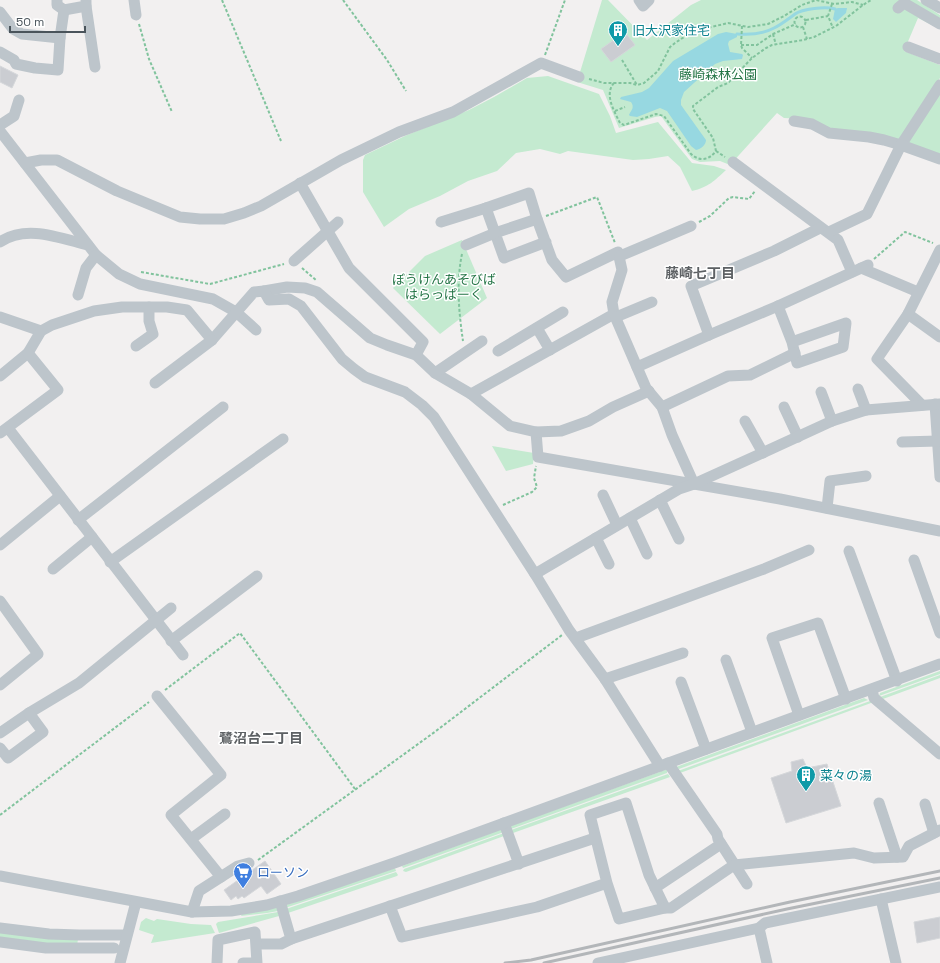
<svg xmlns="http://www.w3.org/2000/svg" width="940" height="963" font-family="'Space Grotesk','Noto Sans JP',sans-serif">
	<style>
		.green { fill: #c4ead0 }
		.water { fill: #97d8e1 }
		.lines { fill: none; stroke-linecap: round; stroke-linejoin: round }
		.stream { stroke: #97d8e1; stroke-width: 3 }
		.building { fill: #cbcdd2; stroke: #d5d7da }
		.path { stroke: #81c39d; stroke-width: 2; stroke-dasharray: 3 2; stroke-linecap: butt }
		.minor { stroke: #bdc5cb; stroke-width: 11 }
		.rail { stroke: #b3b6b9; stroke-width: 3 }
		.labels { text-anchor: middle; stroke-width: 3; stroke-linejoin: round; paint-order: stroke }
		.culture-label { font-size: 13px; fill: #0d838f; stroke: #fff; text-anchor: start }
		.park-label { font-size: 13px; fill: #237445; stroke: #fff }
		.shop-label { font-size: 13px; fill: #366cbe; stroke: #fff; text-anchor: start }
		.neighbourhood-label { font-size: 14px; font-weight: bold; fill: #5d6164; stroke: #fff }
	</style>
	<rect width="100%" height="100%" fill="#f2f0f0"/>
	<g class="green">
		<path d="M602,0H608L647,40L691,5L701,0H917L940,15V29L918,18L904,51L940,65V78L900,140L839,132L801,119L784,118L777,113L730,165L720,161L700,162L692,159L661,116L655,117L619,128L603,90L577,82Z"/>
		<path d="M548,76L599,94L610,116L616,133L658,122L692,163L714,166L726,170C714,181 709,187 692,191L680,167L668,156L649,159L633,160L568,151L560,154L540,149L516,153L497,171L468,181L440,196L409,209L384,227L363,192V160L365,155L407,135L469,110L494,97L527,78Z"/>
		<path d="M940,91V154L910,144L908,141Z"/>
		<path d="M462,240L487,298L440,334L393,288L425,256Z"/>
		<path d="M492,446L534,453L533,464L506,471Z"/>
		<path d="M940,671V674L879,696L880,693Z"/>
		<path d="M940,675V678L883,699L880,697Z"/>
		<path d="M864,698L868,700L679,769L676,767Z"/>
		<path d="M870,701L872,703H871L680,773L678,771Z"/>
		<path d="M665,770H667V773L511,829L510,826Z"/>
		<path d="M668,774L670,777L513,833L511,830Z"/>
		<path d="M502,829L504,832L403,868L402,866Z"/>
		<path d="M504,833V836L406,872L403,871L404,869Z"/>
		<path d="M395,868L396,871L285,908L286,905Z"/>
		<path d="M396,872L398,875L397,876L288,913L286,909Z"/>
		<path d="M277,907L278,911L267,913L241,916L242,914Z"/>
		<path d="M278,912L279,916L219,933L216,924L218,922Z"/>
		<path d="M146,918L154,921L157,919L191,924L211,925L215,933L151,943L154,935L139,930L141,922Z"/>
		<path d="M0,932L78,939L77,946L0,940Z"/>
	</g>
	<g class="water">
		<path d="M838,8H847L846,13L836,22L833,19L835,9Z"/>
		<path d="M726,32L737,34V37L729,41L728,44L730,52L742,54L743,55L742,59L723,61L715,64L684,92L681,100V105L706,140C706,145 701,149 696,150L691,146L667,111L660,108L637,117L630,116L629,115C631,110 635,108 631,102L620,99L621,97L642,92L649,88L673,61L718,34Z"/>
	</g>
	<g class="lines">
		<path class="stream" d="M737,34C750,35 763,34 774,28C782,24 788,19 795,14C802,9 826,6 835,9"/>
	</g>
	<g class="building">
		<path d="M625,32L635,45L611,62L601,49Z"/>
		<path d="M0,66L18,75L12,88L0,82Z"/>
		<path d="M803,759L807,768L827,764L841,806L786,823L771,778L792,771L791,762Z"/>
		<path d="M265,861L281,884L267,894L261,886L244,898L242,896L238,899L236,896L231,900L224,890Z"/>
		<path d="M940,917V938L917,943L914,922Z"/>
	</g>
	<g class="lines">
		<g class="path">
			<path d="M222,0L281,141"/>
			<path d="M343,0L387,60L406,91"/>
			<path d="M832,4L828,16L833,28"/>
			<circle cx="800" cy="22" r="5.5"/>
			<path d="M806,20L828,16"/>
			<path d="M139,24L149,59L172,112"/>
			<path d="M742,26L741,45L742,48L752,58"/>
			<path d="M803,27L807,39"/>
			<path d="M773,34L776,45"/>
			<path d="M741,45H757L773,34L796,24"/>
			<path d="M545,55L565,0"/>
			<path d="M622,60L637,85"/>
			<path d="M589,79L604,83H630L637,85L644,83L658,71L670,47L675,43L690,33L699,30L728,23L748,27L768,24L784,16L802,5L816,0L834,4L852,2L863,5"/>
			<path d="M614,83C604,94 614,111 620,123L624,125L656,114L664,116L691,154C700,162 709,160 716,151L713,138L693,109V106L718,87L728,83L752,58L766,48L772,45L803,40L814,37L836,26L863,5L871,0"/>
			<path d="M615,111L625,107"/>
			<path d="M716,151L725,157"/>
			<path d="M546,216L597,197L615,243"/>
			<path d="M699,222L710,216L729,198L733,197L749,199L755,191"/>
			<path d="M462,254C456,282 459,314 463,341"/>
			<path d="M874,259L905,232L933,243"/>
			<path d="M302,268L317,281"/>
			<path d="M141,272L210,284L284,264"/>
			<path d="M503,505L532,492L537,487L534,478L536,466"/>
			<path d="M165,690L240,633L355,789"/>
			<path d="M0,815L149,702"/>
			<path d="M258,860L436,731L562,635"/>
		</g>
		<g class="minor">
			<path d="M57,0V5L64,10L86,6V1"/>
			<path d="M134,0L136,15"/>
			<path d="M639,0L643,6L649,0"/>
			<path d="M926,0L940,8"/>
			<path d="M86,6L95,67"/>
			<path d="M898,8L904,3L940,24"/>
			<path d="M0,12L13,29L22,34L60,38L64,10"/>
			<path d="M908,47L940,59"/>
			<path d="M0,52L14,60L16,64L35,68L58,70L60,38"/>
			<path d="M794,121L812,124L829,133L869,137L884,140L901,145L940,85"/>
			<path d="M0,125L14,116L19,100"/>
			<path d="M0,131L96,255L119,274L140,284L213,299L236,312L256,330"/>
			<path d="M733,162L838,240L852,272"/>
			<path d="M25,163L41,160H57L117,191L180,217L200,219H224L244,213L261,206L341,160L399,132L453,112L541,63L579,77"/>
			<path d="M300,183L349,268L423,342L416,355"/>
			<path d="M441,222L486,208"/>
			<path d="M820,228L774,251L691,286L709,335L778,306L868,265"/>
			<path d="M829,232L867,214L901,145L940,159"/>
			<path d="M0,242C26,224 60,238 88,245"/>
			<path d="M546,242L504,258L495,233L537,219L552,260L566,277L618,252L622,270L612,302L614,314L646,388L662,407L672,435L694,484"/>
			<path d="M466,245L495,233L486,208L529,193L537,219"/>
			<path d="M620,256L691,226"/>
			<path d="M294,261L338,222"/>
			<path d="M861,268L918,292"/>
			<path d="M264,291L287,287L305,288L317,292L370,338L387,345L416,355L435,373L471,394"/>
			<path d="M78,295L86,268L96,255"/>
			<path d="M778,306L792,342L797,363L843,347L846,323L792,342"/>
			<path d="M614,314L471,394L510,426L536,432L538,457L780,499L940,531"/>
			<path d="M908,314L940,337"/>
			<path d="M0,317L41,331"/>
			<path d="M616,317L652,302"/>
			<path d="M537,328L550,350"/>
			<path d="M136,346L153,334L149,321V307"/>
			<path d="M498,351L563,312"/>
			<path d="M637,367L709,335"/>
			<path d="M435,373L482,341"/>
			<path d="M0,376L28,353L41,331L52,325L94,311L122,307H167L187,310L212,340L254,292L264,291L269,300L289,299L301,306L342,359L354,369L365,377L405,392L422,405L434,417L535,574L569,630L605,679L660,766"/>
			<path d="M155,383L212,340"/>
			<path d="M858,389L866,410"/>
			<path d="M821,392L832,421"/>
			<path d="M935,404L940,477"/>
			<path d="M922,405L877,359L908,314L940,250"/>
			<path d="M662,407L728,376L750,375L795,353"/>
			<path d="M784,407L798,437"/>
			<path d="M745,421L763,453"/>
			<path d="M8,428L183,655"/>
			<path d="M536,432L561,431L589,421L613,407L649,391"/>
			<path d="M0,433L58,390L28,353"/>
			<path d="M902,442L938,441"/>
			<path d="M603,495L617,525"/>
			<path d="M660,500L679,539"/>
			<path d="M827,508L830,481L866,476"/>
			<path d="M630,518L647,554"/>
			<path d="M78,520L223,407"/>
			<path d="M596,538L609,564"/>
			<path d="M0,545L60,496"/>
			<path d="M849,551L897,681"/>
			<path d="M914,560L940,633"/>
			<path d="M110,562L283,439"/>
			<path d="M53,569L92,537"/>
			<path d="M535,574L679,489L694,484L758,455L832,421L866,410L940,404"/>
			<path d="M0,601L38,654L0,685"/>
			<path d="M576,638L764,569L809,550"/>
			<path d="M171,641L257,576"/>
			<path d="M726,660L752,732"/>
			<path d="M605,679L683,653"/>
			<path d="M681,682L706,749"/>
			<path d="M872,690L874,698L940,754"/>
			<path d="M157,696L221,775L171,815L221,877"/>
			<path d="M799,715L772,638L818,623L846,699"/>
			<path d="M0,733L29,713L79,683L171,608"/>
			<path d="M0,748L8,758L43,732L29,713"/>
			<path d="M668,763L717,834L718,839L747,884"/>
			<path d="M879,803L897,857"/>
			<path d="M925,804L934,833"/>
			<path d="M504,823L519,864"/>
			<path d="M191,839L225,814"/>
			<path d="M0,876L192,912L231,911L267,905L298,896L397,862L940,664"/>
			<path d="M655,888L721,844"/>
			<path d="M881,899L896,963"/>
			<path d="M390,906L402,937L537,907L607,883L619,919L665,908L649,875L626,803L590,815L607,883"/>
			<path d="M665,908H671L734,865L854,853L874,858L903,857L909,846L940,830"/>
			<path d="M192,912L199,891L238,866L249,863"/>
			<path d="M0,928L49,934L79,935H126"/>
			<path d="M759,928L767,963"/>
			<path d="M291,939L595,838"/>
			<path d="M0,942L46,948H114"/>
			<path d="M257,944H281L291,939L280,901"/>
			<path d="M120,963L136,902"/>
			<path d="M217,963L218,940L255,932L257,963H243"/>
			<path d="M598,963L759,928L765,923L940,887"/>
		</g>
		<g class="rail">
			<path d="M505,963L531,960L790,902L940,871"/>
			<path d="M544,963L787,909L940,878"/>
		</g>
	</g>
	<defs>
		<symbol id="building-pin" viewBox="-11 -11 22 30"><path d="M0 17L-7.5 6A9.5 9.5 0 1 1 7.5 6Z" fill="#0f9aa8" stroke="#fff"/><path d="M-4-6H4V6H1V3H-1V6H-4ZM-2.5-4.3h1.7v1.8h-1.7ZM.8-4.3h1.7v1.8H.8ZM-2.5-1h1.7V.8h-1.7ZM.8-1h1.7V.8H.8Z" fill="#fff"/></symbol>
		<symbol id="supermarket-pin" viewBox="-11 -11 22 30"><path d="M0 17L-7.5 6A9.5 9.5 0 1 1 7.5 6Z" fill="#3f7fe0" stroke="#fff"/><path d="M-6-5.5h2.5l.6 2H6L4.5 2H-2.5L-4.4-4H-6ZM-1.5 3.2a1.3 1.3 0 1 0 .1 0ZM3 3.2a1.3 1.3 0 1 0 .1 0Z" fill="#fff"/></symbol>
	</defs>
	<g fill-rule="evenodd">
		<use href="#building-pin" x="607" y="19" width="22" height="30"/>
		<use href="#building-pin" x="795" y="764" width="22" height="30"/>
		<use href="#supermarket-pin" x="232" y="861" width="22" height="30"/>
	</g>
	<g class="labels">
		<g class="culture-label">
			<text x="632" y="35">旧大沢家住宅</text>
			<text x="820" y="780">菜々の湯</text>
		</g>
		<g class="park-label">
			<text x="718" y="79">藤崎森林公園</text>
			<text x="444" y="284">ぼうけんあそびば<tspan x="444" dy="15">はらっぱーく</tspan></text>
		</g>
		<g class="shop-label">
			<text x="257" y="877">ローソン</text>
		</g>
		<g class="neighbourhood-label">
			<text x="700" y="278">藤崎七丁目</text>
			<text x="261" y="743">鷺沼台二丁目</text>
		</g>
	</g>
	<path d="M10 26v6h75v-6" fill="none" stroke="#4a545b" stroke-width="2"/>
	<text x="16" y="26" font-size="12" fill="#4a545b" stroke="#ffffff" stroke-width="3" paint-order="stroke">50 m</text>
</svg>
